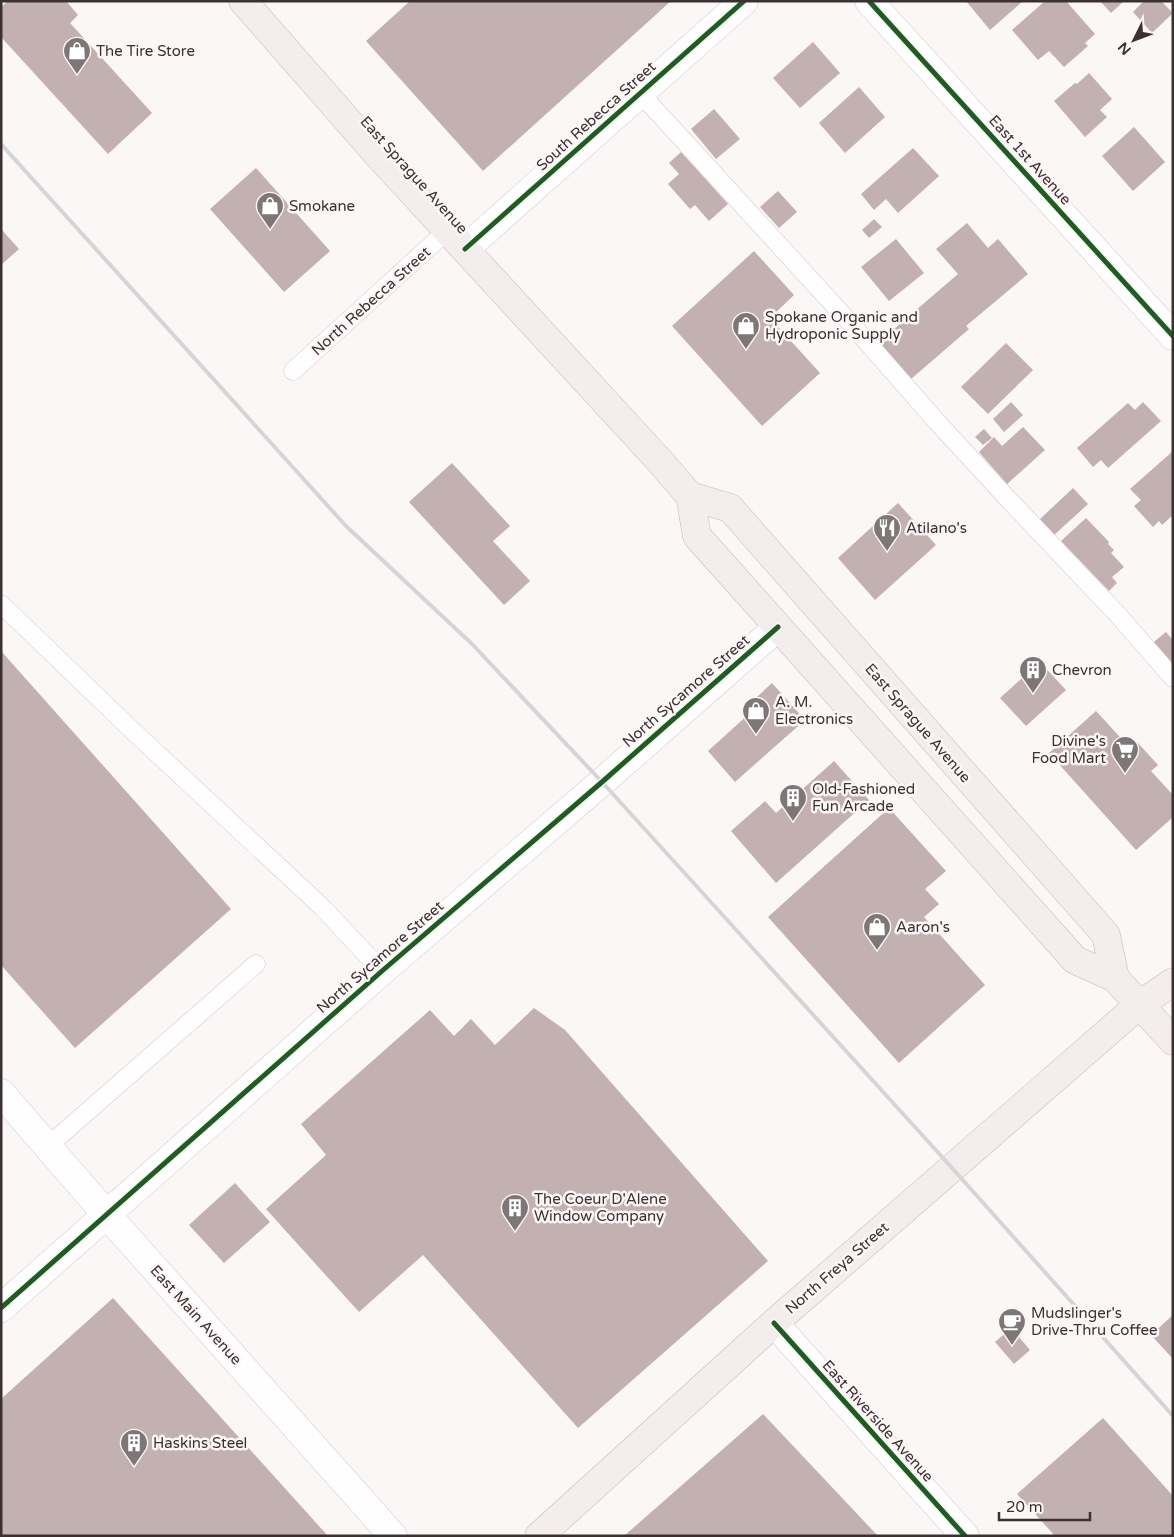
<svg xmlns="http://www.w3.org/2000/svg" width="1174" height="1537" font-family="'Varela Round',sans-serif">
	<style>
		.building { fill: #c3b0b1 }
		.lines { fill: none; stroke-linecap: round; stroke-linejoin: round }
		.lane-casing { stroke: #d1caca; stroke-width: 19 }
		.street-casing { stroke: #d1caca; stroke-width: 29 }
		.primary-casing { stroke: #c5b7b7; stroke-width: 29 }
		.lane { stroke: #fefefe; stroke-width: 18 }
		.street { stroke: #fefefe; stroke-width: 28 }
		.primary { stroke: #f4edee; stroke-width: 28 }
		.rail { stroke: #d6d4d5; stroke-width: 4 }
		.cycleway-casing { stroke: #fcf6f6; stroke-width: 8 }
		.cycleway { stroke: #1b5e20; stroke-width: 5 }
		.labels { text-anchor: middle; stroke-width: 5; stroke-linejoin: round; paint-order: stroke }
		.poi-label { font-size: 15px; fill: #3b3132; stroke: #fcf6f6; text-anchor: start }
		.street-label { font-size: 15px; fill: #3b3132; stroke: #fcf6f6 }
	</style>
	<rect width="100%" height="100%" fill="#fbf7f7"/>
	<g class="building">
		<path d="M8,1H66L78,15L70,23L152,113L108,154L1,37V7Z"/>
		<path d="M410,1H671L483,171L366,41Z"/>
		<path d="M966,1H1023L990,30Z"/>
		<path d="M1045,1H1066L1095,34L1085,43L1088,46L1064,67L1049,51L1038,60L1012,30Z"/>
		<path d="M1100,1H1124L1111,13Z"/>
		<path d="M1144,1H1161L1173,13L1152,33L1133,12Z"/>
		<path d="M813,42L840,73L800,108L773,78Z"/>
		<path d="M1089,73L1112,99L1100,110L1107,117L1085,137L1054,101L1075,83L1077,84Z"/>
		<path d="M859,87L885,117L845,153L819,123Z"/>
		<path d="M714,109L740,139L716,159L691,129Z"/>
		<path d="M1134,127L1165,162L1133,191L1102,156Z"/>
		<path d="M913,148L939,176L898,213L886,199L874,210L861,194Z"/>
		<path d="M681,152L728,204L709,221L695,205L690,209L668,184L679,174L669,163Z"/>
		<path d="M256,168L330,251L284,292L210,209Z"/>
		<path d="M778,191L797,212L779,228L760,207Z"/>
		<path d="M874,219L882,227L869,238L862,230Z"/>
		<path d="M967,223L988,248L998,239L1028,274L966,326L969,329L911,379L879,342L958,274L936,249Z"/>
		<path d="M1,229L19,249L1,265Z"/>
		<path d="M896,239L924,273L889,301L861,267Z"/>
		<path d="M754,251L794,295L770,318L820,373L762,426L672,326Z"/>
		<path d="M1006,343L1033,370L988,414L961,387Z"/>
		<path d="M1011,402L1023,415L1004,432L993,419Z"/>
		<path d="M1143,402L1161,421L1108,468L1101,460L1093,467L1077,448L1128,403L1135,410Z"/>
		<path d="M1023,427L1045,450L1007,484L979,452L994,437L1002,446Z"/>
		<path d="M984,429L992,438L983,445L975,437Z"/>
		<path d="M1173,451V515L1162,525L1159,521L1153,527L1134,506L1141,500L1130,489Z"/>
		<path d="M452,463L510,526L493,541L530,581L504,605L409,502Z"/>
		<path d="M1073,488L1088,504L1053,536L1039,520Z"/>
		<path d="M898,503L936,545L875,600L838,558Z"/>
		<path d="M1086,518L1109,542L1108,544L1114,550L1111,553L1124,567L1112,577L1117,583L1109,591L1061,541Z"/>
		<path d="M1166,632L1173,640V668L1150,645Z"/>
		<path d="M1,651L231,909L75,1048L1,965Z"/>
		<path d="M1040,662L1066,690L1026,726L1000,698Z"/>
		<path d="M772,683L805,720L735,782L708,751L751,712L746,707Z"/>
		<path d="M1096,711L1130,748L1137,742L1158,765L1151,771L1173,795V817L1136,850L1049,753Z"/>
		<path d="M834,761L869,800L776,883L731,831L765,801L776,813Z"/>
		<path d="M889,808L946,871L925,889L939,904L924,917L985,985L899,1063L768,917Z"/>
		<path d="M534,1008L565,1030L768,1261L578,1428L423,1255L359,1312L266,1209L326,1155L301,1124L430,1010L454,1036L471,1019L495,1045Z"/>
		<path d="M235,1183L270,1222L224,1263L189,1225Z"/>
		<path d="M113,1298L328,1536H1V1399Z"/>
		<path d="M1173,1315V1359L1151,1335Z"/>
		<path d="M1011,1328L1030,1350L1014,1364L995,1342Z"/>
		<path d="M763,1414L878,1536H624Z"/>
		<path d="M1103,1418L1173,1496V1536H1055L1017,1494Z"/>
	</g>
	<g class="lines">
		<defs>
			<g id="lane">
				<path d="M640,93L852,325L937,422L1009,500L1118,615L1173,678"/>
				<path d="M293,371L448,230"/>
				<path d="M1,604L135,733L322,907L382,971"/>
				<path d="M48,1146L256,964"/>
			</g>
			<g id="street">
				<path d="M869,1L1173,336"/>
				<path d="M465,249L744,1"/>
				<path d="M1,1093L107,1215L393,1536"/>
				<path d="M1,1308L382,971L602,782L778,627"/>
				<path d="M774,1323L965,1536"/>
			</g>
			<g id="primary">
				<path d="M243,1L377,154L657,458L690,496L697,536L1075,960L1115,978L1173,1041"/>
				<path d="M690,496L730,508L1106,935L1115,978"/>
				<path d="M539,1536L774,1323L1139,1005L1173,982"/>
			</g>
		</defs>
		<use href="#lane" class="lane-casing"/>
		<use href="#street" class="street-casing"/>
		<use href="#primary" class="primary-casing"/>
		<use href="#lane" class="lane"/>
		<use href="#street" class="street"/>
		<use href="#primary" class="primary"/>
		<path class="rail" d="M1,144L346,526L472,644L602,782L953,1169L1173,1416"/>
		<defs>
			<g id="cycleway">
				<path d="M869,1L1173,336"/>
				<path d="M465,249L744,1"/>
				<path d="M1,1308L382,971L602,782L778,627"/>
				<path d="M774,1323L965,1536"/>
			</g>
		</defs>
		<use href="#cycleway" class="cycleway-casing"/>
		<use href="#cycleway" class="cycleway"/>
	</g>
	<defs>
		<symbol id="shop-pin" viewBox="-11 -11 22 30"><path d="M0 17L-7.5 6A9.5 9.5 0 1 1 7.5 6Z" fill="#7e7677" stroke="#fcf6f6"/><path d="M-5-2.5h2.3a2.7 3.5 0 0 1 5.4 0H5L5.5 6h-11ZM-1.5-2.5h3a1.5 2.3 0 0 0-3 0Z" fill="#fff"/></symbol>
		<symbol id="restaurant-pin" viewBox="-11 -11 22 30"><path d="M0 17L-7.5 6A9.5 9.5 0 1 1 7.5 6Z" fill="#7e7677" stroke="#fcf6f6"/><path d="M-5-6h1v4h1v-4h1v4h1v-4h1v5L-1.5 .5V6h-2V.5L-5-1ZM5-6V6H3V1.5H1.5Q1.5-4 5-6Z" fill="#fff"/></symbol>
		<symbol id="building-pin" viewBox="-11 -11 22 30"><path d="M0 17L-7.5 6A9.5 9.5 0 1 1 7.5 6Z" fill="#7e7677" stroke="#fcf6f6"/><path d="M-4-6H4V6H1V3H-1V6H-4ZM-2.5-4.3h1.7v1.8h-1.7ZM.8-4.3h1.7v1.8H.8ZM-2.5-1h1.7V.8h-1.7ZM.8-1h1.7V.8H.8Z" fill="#fff"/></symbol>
		<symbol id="supermarket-pin" viewBox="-11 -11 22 30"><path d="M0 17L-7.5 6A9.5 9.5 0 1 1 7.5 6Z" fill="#7e7677" stroke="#fcf6f6"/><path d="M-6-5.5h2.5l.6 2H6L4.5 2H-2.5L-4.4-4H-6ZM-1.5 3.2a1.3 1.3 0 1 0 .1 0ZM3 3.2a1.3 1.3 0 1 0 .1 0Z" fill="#fff"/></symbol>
		<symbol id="cafe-pin" viewBox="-11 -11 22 30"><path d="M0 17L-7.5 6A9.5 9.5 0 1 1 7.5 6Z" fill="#7e7677" stroke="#fcf6f6"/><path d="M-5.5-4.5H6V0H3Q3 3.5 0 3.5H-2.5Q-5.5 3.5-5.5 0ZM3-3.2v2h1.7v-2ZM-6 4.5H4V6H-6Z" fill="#fff"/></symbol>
	</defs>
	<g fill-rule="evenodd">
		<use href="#shop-pin" x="61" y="35" width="32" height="43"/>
		<use href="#shop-pin" x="254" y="190" width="32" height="43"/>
		<use href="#shop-pin" x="730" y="310" width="32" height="43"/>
		<use href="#restaurant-pin" x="871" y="512" width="32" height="43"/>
		<use href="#building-pin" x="1017" y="654" width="32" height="43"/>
		<use href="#shop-pin" x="740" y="695" width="32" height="43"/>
		<use href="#supermarket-pin" x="1109" y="734" width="32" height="43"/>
		<use href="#building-pin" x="777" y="782" width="32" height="43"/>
		<use href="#shop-pin" x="861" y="911" width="32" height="43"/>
		<use href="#building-pin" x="499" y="1192" width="32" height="43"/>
		<use href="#cafe-pin" x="996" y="1306" width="32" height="43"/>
		<use href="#building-pin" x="118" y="1427" width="32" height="43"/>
	</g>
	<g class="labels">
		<g class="poi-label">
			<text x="96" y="56">The Tire Store</text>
			<text x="289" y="211">Smokane</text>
			<text x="765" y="322">Spokane Organic and<tspan x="765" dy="17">Hydroponic Supply</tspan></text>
			<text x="906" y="533">Atilano's</text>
			<text x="1052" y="675">Chevron</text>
			<text x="775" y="707">A. M.<tspan x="775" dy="17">Electronics</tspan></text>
			<text x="1106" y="746" text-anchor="end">Divine's<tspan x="1106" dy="17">Food Mart</tspan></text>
			<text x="812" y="794">Old-Fashioned<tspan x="812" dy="17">Fun Arcade</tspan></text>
			<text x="896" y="932">Aaron's</text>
			<text x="534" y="1204">The Coeur D'Alene<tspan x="534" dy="17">Window Company</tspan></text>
			<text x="1031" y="1318">Mudslinger's<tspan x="1031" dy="17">Drive-Thru Coffee</tspan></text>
			<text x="153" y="1448">Haskins Steel</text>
		</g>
		<g class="street-label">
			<text transform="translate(596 116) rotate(-42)" y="5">South Rebecca Street</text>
			<text transform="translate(1030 160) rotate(48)" y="5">East 1st Avenue</text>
			<text transform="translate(414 175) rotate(48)" y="5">East Sprague Avenue</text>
			<text transform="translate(371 301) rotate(-42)" y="5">North Rebecca Street</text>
			<text transform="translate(686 691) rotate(-41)" y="5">North Sycamore Street</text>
			<text transform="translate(918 723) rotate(49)" y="5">East Sprague Avenue</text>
			<text transform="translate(380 957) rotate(-41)" y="5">North Sycamore Street</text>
			<text transform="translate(837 1268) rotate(-41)" y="5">North Freya Street</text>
			<text transform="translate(196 1315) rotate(48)" y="5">East Main Avenue</text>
			<text transform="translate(878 1421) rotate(48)" y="5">East Riverside Avenue</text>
		</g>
	</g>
	<rect width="1174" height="1537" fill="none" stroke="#3b3132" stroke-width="5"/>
	<g transform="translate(1134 40) rotate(228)" stroke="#fcf6f6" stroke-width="4" paint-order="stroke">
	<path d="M0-4L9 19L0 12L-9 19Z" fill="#3b3132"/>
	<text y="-8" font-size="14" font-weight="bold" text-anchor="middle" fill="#3b3132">N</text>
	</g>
	<path d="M999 1512v8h91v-8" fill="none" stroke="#3b3132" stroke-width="2.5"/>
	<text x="1006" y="1512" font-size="15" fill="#3b3132" stroke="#fcf6f6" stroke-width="4" paint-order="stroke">20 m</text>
</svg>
